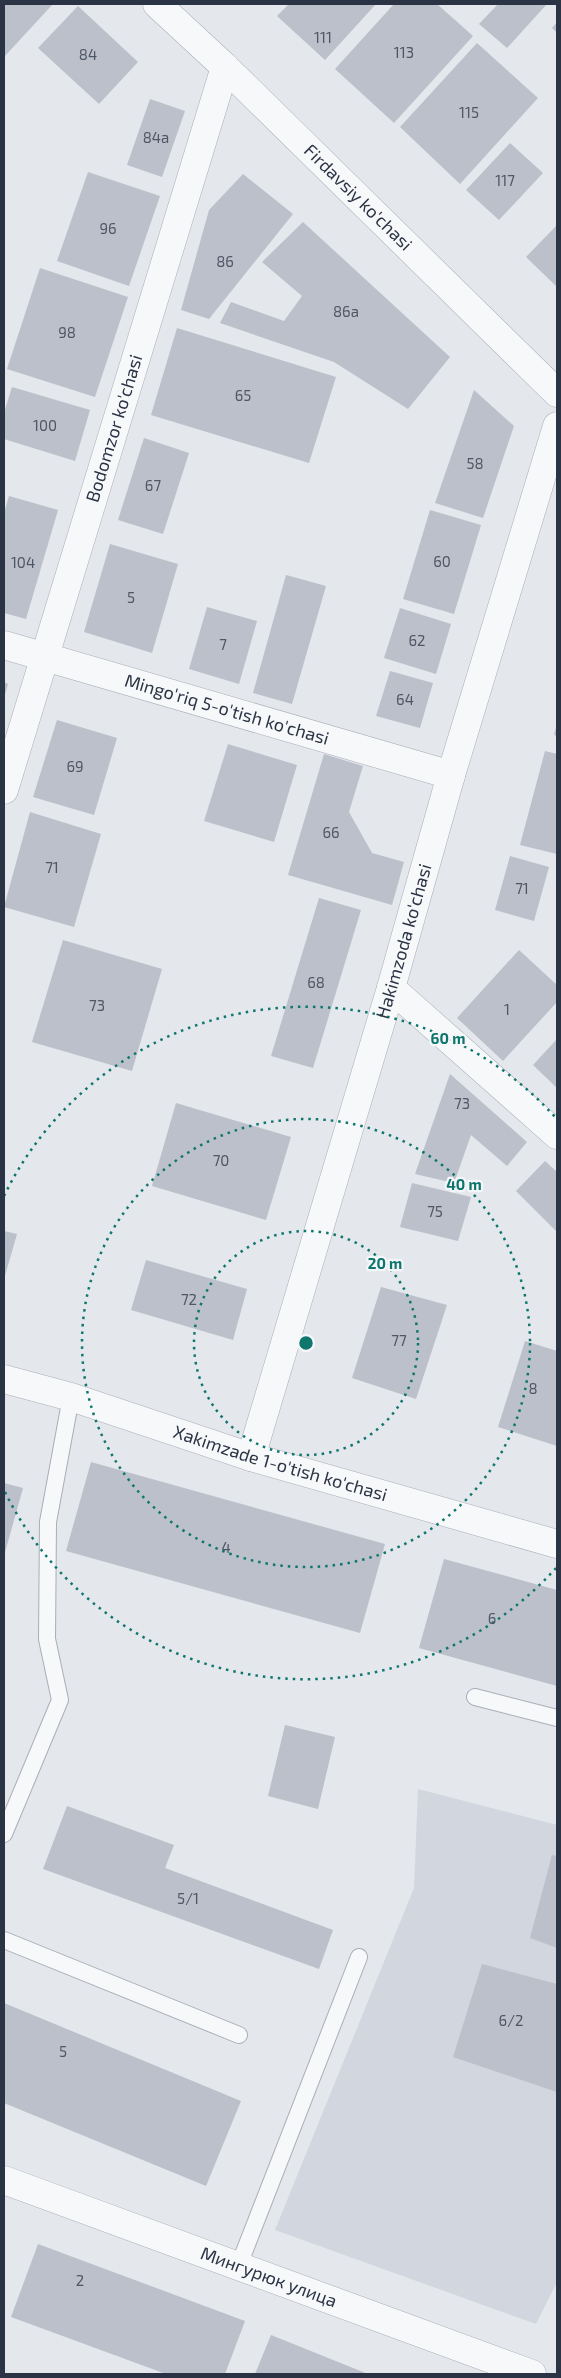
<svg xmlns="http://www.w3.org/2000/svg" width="561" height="2378" font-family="'Exo 2',sans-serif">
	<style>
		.built { fill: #d2d6de }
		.building { fill: #bbc0ca }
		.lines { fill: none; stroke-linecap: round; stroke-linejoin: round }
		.service-casing { stroke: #a9aeb7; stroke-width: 18 }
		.minor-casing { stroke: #a9aeb7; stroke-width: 29 }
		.tertiary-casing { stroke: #a9aeb7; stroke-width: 29 }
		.service { stroke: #f7f8fa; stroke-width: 16 }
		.minor { stroke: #f7f8fa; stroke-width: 28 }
		.tertiary { stroke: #f7f8fa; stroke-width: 28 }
		.ring { fill: none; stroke: #0f766e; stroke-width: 2.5; stroke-dasharray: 2.5 5 }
		.labels { text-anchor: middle; stroke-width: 4.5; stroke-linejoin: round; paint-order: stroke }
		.number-label { font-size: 15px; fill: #4f5766 }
		.street-label { font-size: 18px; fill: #2b3445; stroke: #f4f6f9 }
		.centre { fill: #0f766e; stroke: #f4f6f9; stroke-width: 2.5 }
		.ring-label { font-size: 15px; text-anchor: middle; font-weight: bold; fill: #0f766e; stroke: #f4f6f9; stroke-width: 4.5; stroke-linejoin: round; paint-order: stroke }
	</style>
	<rect width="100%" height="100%" fill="#e4e7ec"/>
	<path class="built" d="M418,1789L557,1825V2282L536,2324L275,2230L414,1888Z"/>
	<g class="building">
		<path d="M4,4H53L4,57Z"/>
		<path d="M289,4H376L325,60L277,16Z"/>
		<path d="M394,4H437L473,36L394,123L335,69Z"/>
		<path d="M498,4H547L507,48L479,24Z"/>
		<path d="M78,6L138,62L99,104L38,48Z"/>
		<path d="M557,22V33L552,28Z"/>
		<path d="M477,43L538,98L460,184L400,127Z"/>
		<path d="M150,99L185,111L162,177L127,165Z"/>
		<path d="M510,143L543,173L499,220L466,190Z"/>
		<path d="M88,172L160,196L129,286L57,261Z"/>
		<path d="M243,174L293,214L209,319L181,310L209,210Z"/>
		<path d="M303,222L450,357L408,409L334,362L220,323L231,302L284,321L302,296L262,262Z"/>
		<path d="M557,225V287L526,257Z"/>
		<path d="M40,268L128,297L95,397L7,369Z"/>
		<path d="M177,328L336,377L309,463L151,415Z"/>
		<path d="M12,387L90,410L75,461L4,439V413Z"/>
		<path d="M474,390L514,426L483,518L435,503Z"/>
		<path d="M144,438L189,453L163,534L118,520Z"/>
		<path d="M9,496L58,510L26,619L4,613V513Z"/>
		<path d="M430,510L481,525L454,614L403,599Z"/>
		<path d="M110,544L178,564L152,653L84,632Z"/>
		<path d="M286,575L326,586L292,704L253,693Z"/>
		<path d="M207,607L257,621L239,684L189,669Z"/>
		<path d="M400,608L451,624L436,674L384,658Z"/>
		<path d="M390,671L433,683L420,728L376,716Z"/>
		<path d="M4,682L8,684L4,698Z"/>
		<path d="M57,720L117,738L94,815L33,797Z"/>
		<path d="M557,724V736L554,735Z"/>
		<path d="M228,744L297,765L274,842L204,821Z"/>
		<path d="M545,751L557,754V854L520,845Z"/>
		<path d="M324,754L363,766L349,812L372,853L404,862L392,905L288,875Z"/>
		<path d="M30,812L101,834L74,927L4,907Z"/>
		<path d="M510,856L549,867L534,921L495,910Z"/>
		<path d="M319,898L361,910L313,1068L271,1056Z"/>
		<path d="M63,940L162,969L132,1071L32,1042Z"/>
		<path d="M519,950L557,985V1002L503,1061L457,1018Z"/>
		<path d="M557,1039V1088L533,1065Z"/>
		<path d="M450,1074L527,1142L507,1166L471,1135L454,1183L415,1174Z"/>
		<path d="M176,1103L291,1137L266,1220L152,1186Z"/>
		<path d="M545,1161L557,1172V1232L516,1191Z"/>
		<path d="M412,1183L471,1197L458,1241L400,1227Z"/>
		<path d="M4,1231L17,1234L4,1279Z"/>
		<path d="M146,1260L247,1289L233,1340L131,1310Z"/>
		<path d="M381,1287L447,1305L416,1399L352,1378Z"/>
		<path d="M525,1341L557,1351V1446L498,1427Z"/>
		<path d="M91,1462L385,1544L360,1633L66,1551Z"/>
		<path d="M4,1483L23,1488L4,1556Z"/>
		<path d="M444,1559L557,1590V1686L419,1648Z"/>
		<path d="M285,1725L335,1737L318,1809L268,1796Z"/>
		<path d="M67,1806L174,1845L165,1868L333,1930L319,1969L43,1869Z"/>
		<path d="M552,1855L557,1856V1948L530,1938Z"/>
		<path d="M482,1964L557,1984V2092L453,2057Z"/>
		<path d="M4,2003L241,2101L206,2186L4,2103Z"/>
		<path d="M38,2244L245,2321L225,2374H166L11,2317Z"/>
		<path d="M271,2335L368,2374H255Z"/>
	</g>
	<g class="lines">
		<defs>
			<g id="service">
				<path d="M475,1697L557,1718"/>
				<path d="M4,1834L60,1700L47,1639L48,1522L71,1397"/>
				<path d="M4,1940L239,2035"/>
				<path d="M239,2265L359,1957"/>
			</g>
			<g id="minor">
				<path id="s1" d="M4,645L451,775"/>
				<path id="s2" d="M4,790L225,67"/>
				<path d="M391,988L557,1135"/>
				<path id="s3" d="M251,1457L391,988L451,775L557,426"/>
				<path id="s4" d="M4,2180L532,2374"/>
			</g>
			<g id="tertiary">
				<path id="s5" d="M157,4L225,67L557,393"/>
				<path id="s6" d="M4,1379L71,1397L251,1457L557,1544"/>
			</g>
		</defs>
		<use href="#service" class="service-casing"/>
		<use href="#minor" class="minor-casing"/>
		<use href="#tertiary" class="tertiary-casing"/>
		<use href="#service" class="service"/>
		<use href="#minor" class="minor"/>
		<use href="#tertiary" class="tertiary"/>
	</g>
	<g class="ring">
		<circle cx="306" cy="1343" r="112"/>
		<circle cx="306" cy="1343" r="224"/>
		<path d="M556 1568A336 336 0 0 1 4 1490M4 1196A336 336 0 0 1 556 1118"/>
	</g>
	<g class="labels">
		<g class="number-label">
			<text x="323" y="43">111</text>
			<text x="404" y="58">113</text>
			<text x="88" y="60">84</text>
			<text x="469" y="118">115</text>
			<text x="156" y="143">84а</text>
			<text x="505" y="186">117</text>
			<text x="108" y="234">96</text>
			<text x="225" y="267">86</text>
			<text x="346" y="317">86а</text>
			<text x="67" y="338">98</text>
			<text x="243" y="401">65</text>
			<text x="45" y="431">100</text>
			<text x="475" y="469">58</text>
			<text x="153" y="491">67</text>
			<text x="442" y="567">60</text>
			<text x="23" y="568">104</text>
			<text x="131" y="603">5</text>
			<text x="417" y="646">62</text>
			<text x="223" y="650">7</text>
			<text x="405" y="705">64</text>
			<text x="75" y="772">69</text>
			<text x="331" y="838">66</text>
			<text x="52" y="873">71</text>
			<text x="522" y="894">71</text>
			<text x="316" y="988">68</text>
			<text x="97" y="1011">73</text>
			<text x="507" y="1015">1</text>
			<text x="462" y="1109">73</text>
			<text x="221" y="1166">70</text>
			<text x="435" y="1217">75</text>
			<text x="189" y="1305">72</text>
			<text x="399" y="1346">77</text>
			<text x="533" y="1394">8</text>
			<text x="226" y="1553">4</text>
			<text x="492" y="1624">6</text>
			<text x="188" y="1904">5/1</text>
			<text x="511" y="2026">6/2</text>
			<text x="63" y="2057">5</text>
			<text x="80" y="2286">2</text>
		</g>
		<g class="street-label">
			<text dy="6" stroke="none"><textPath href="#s5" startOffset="279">Firdavsiy ko'chasi</textPath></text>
			<text dy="6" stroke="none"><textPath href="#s2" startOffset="378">Bodomzor ko'chasi</textPath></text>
			<text dy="6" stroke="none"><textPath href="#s1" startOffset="232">Mingo'riq 5-o'tish ko'chasi</textPath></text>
			<text dy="6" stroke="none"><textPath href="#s3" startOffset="538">Hakimzoda ko'chasi</textPath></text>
			<text dy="6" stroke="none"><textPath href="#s6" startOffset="289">Xakimzade 1-o'tish ko'chasi</textPath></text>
			<text dy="6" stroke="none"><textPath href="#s4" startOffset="282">Мингурюк улица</textPath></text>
		</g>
	</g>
	<circle cx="306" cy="1343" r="8" class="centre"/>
	<g class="ring-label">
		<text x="448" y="1044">60 m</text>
		<text x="464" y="1190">40 m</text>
		<text x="385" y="1269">20 m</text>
	</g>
	<rect width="561" height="2378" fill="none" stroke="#2b3445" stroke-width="10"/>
</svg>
